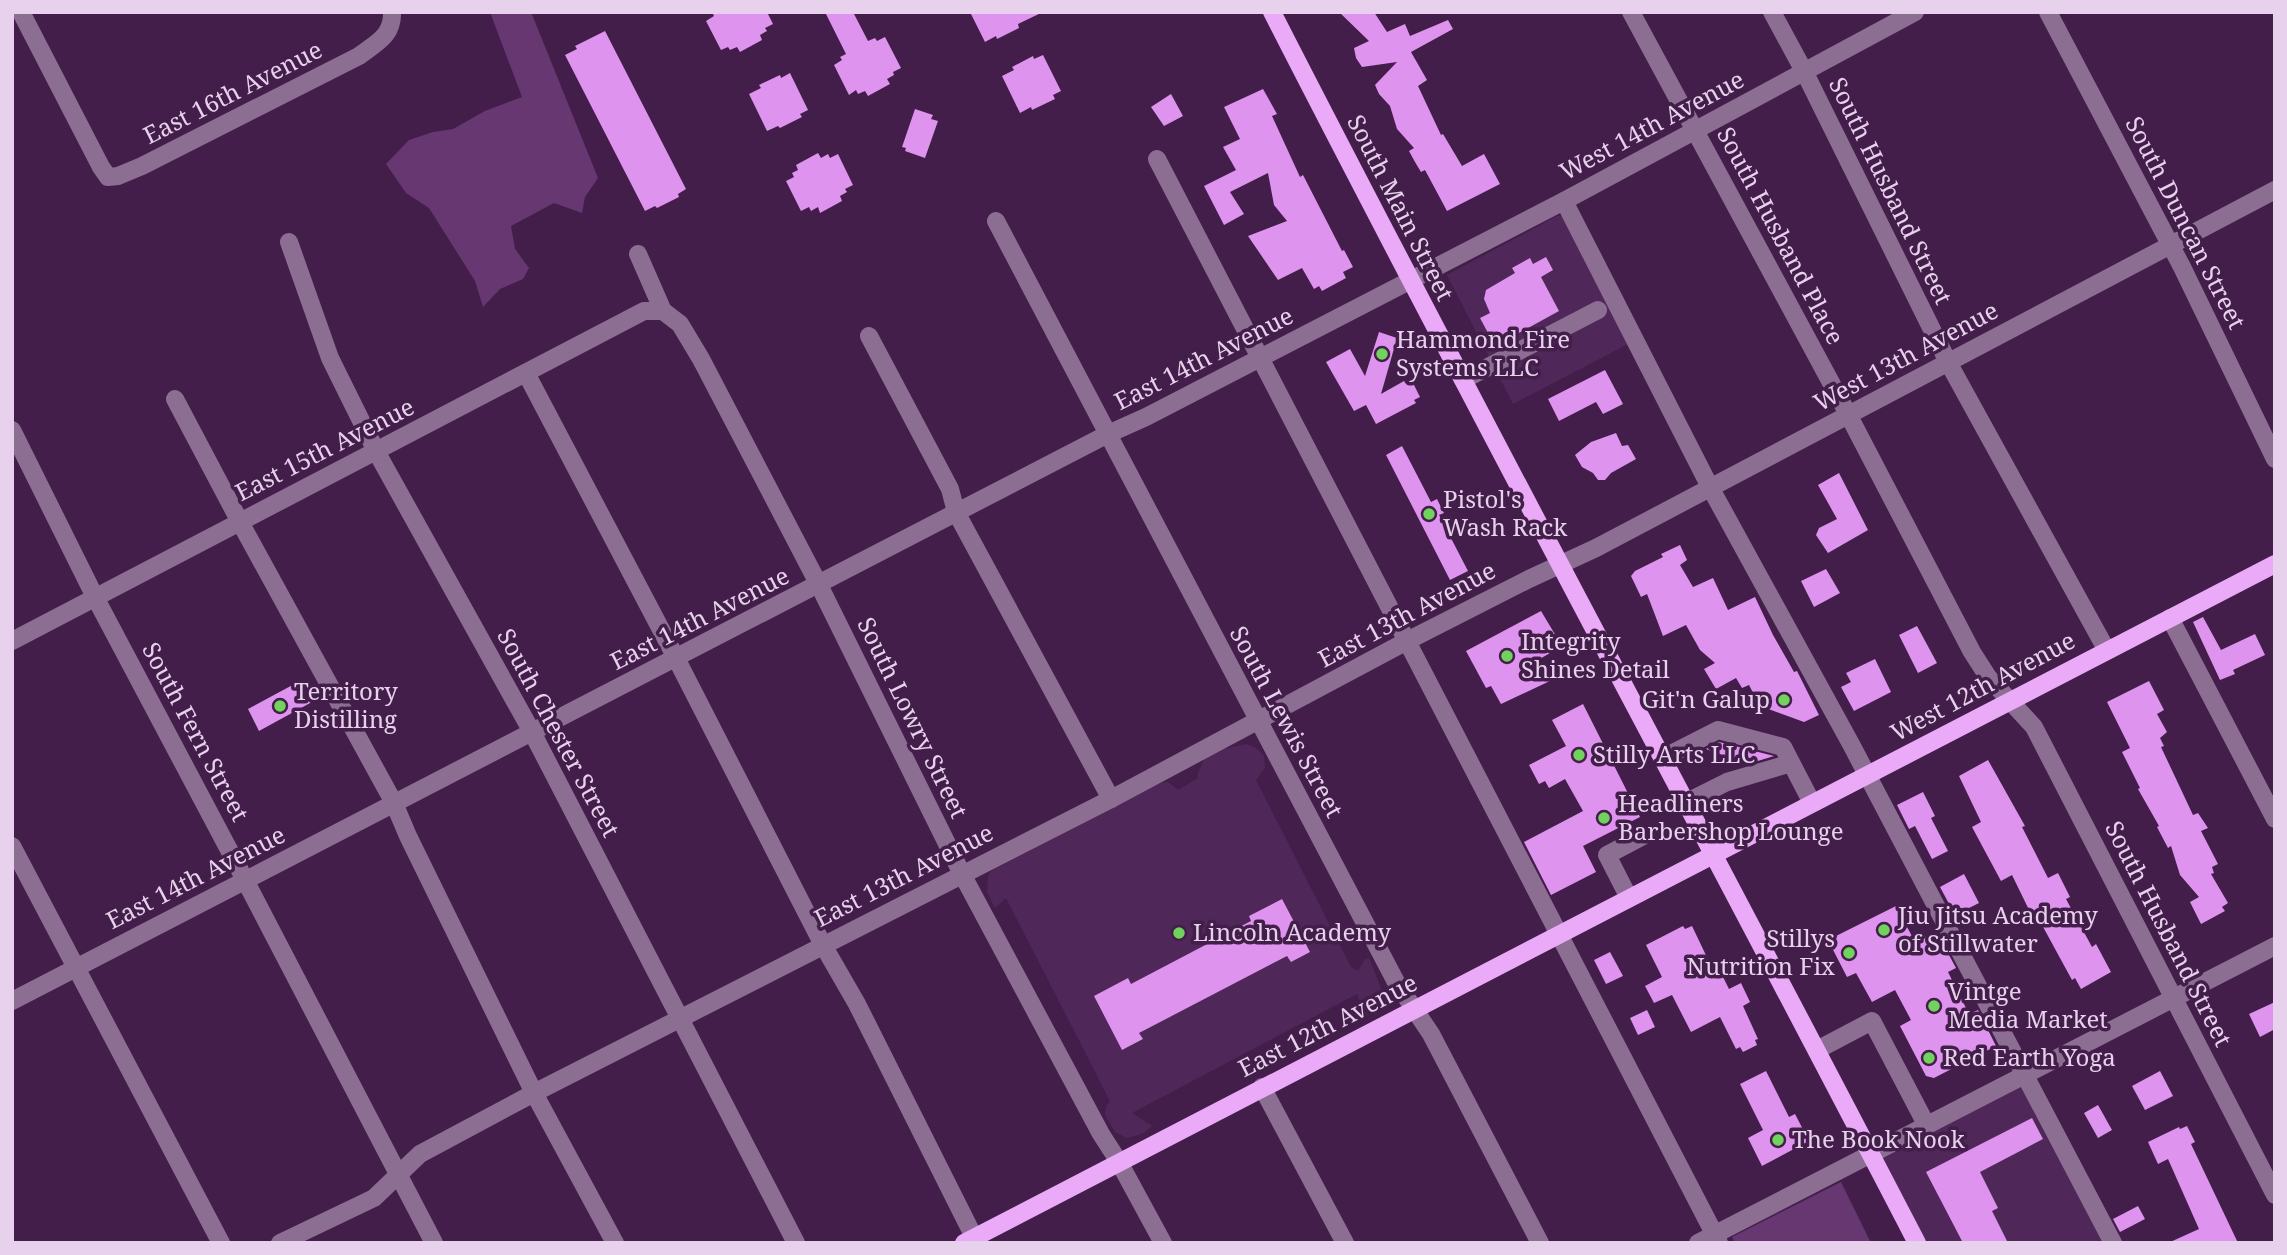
<svg xmlns="http://www.w3.org/2000/svg" width="2287" height="1255" font-family="'Noto Serif',serif">
	<style>
		.built { fill: #502759 }
		.green { fill: #673771 }
		.building { fill: #de93ee }
		.lines { fill: none; stroke-linecap: round; stroke-linejoin: round }
		.minor { stroke: #8d6e93; stroke-width: 18 }
		.major { stroke: #eaaaf8; stroke-width: 18 }
		.poi-dot { fill: #71d25e; stroke: #431e4a; stroke-width: 2.5 }
		.labels { text-anchor: middle; stroke-width: 7; stroke-linejoin: round; paint-order: stroke }
		.street-label { font-size: 24px; fill: #e7d1ec; stroke: #431e4a }
		.poi-label { font-size: 24px; fill: #e7d1ec; stroke: #431e4a; text-anchor: start }
	</style>
	<rect width="100%" height="100%" fill="#431e4a"/>
	<g class="built">
		<path d="M1557,216H1571L1634,341L1513,404L1447,275Z"/>
		<path d="M1246,744L1256,748L1264,756L1265,768L1256,780L1351,967L1358,971L1365,959L1369,958L1385,999L1379,1010L1366,1016L1357,994L1132,1113L1152,1126L1142,1134L1127,1138L1115,1132L1105,1115L1106,1107L1110,1101L1006,898L995,908L987,892L988,877L991,871L1157,784L1168,782L1178,790L1198,778V773L1205,757L1224,749Z"/>
		<path d="M2025,1076L2112,1243H1916L1871,1150Z"/>
	</g>
	<g class="green">
		<path d="M490,12H531L598,178L585,197L582,213L554,203L511,226L515,249L529,268L523,279L500,289L483,307L475,281L429,208L406,193L386,164L409,140L433,132L453,129L485,111L522,97Z"/>
		<path d="M1841,1182L1871,1243H1735L1732,1237Z"/>
	</g>
	<g class="building">
		<path d="M712,12H767L773,24L765,28L767,31L760,35L762,40L740,52L737,47L730,50L728,47L721,50L706,21L714,16Z"/>
		<path d="M825,12H853L868,41L875,38L877,41L885,37L901,68L893,72L894,75L887,79L890,84L868,96L865,91L858,94L856,90L849,95L834,65L842,60L840,57L846,54Z"/>
		<path d="M970,12H1043L1018,24L1019,28L997,39L996,36L985,42Z"/>
		<path d="M1339,12H1374L1387,32L1405,24L1410,36L1448,20L1453,29L1411,52L1427,80L1418,86L1441,135L1443,134L1462,166L1484,154L1500,184L1447,211L1425,170L1421,172L1415,162L1409,151L1414,148L1397,129L1390,106L1379,94L1375,85L1397,62L1362,67L1356,58L1354,48L1369,41Z"/>
		<path d="M605,31L686,189L678,194L679,197L657,208L655,206L645,211L565,55L577,49L575,46Z"/>
		<path d="M1043,55L1061,91L1053,95L1055,99L1032,110L1031,107L1020,113L1002,76L1014,70L1012,67L1033,56L1034,59Z"/>
		<path d="M790,73L808,110L800,114L802,117L780,128L778,126L767,131L749,94L761,88L759,85L780,75L781,78Z"/>
		<path d="M1263,89L1277,114L1272,116L1300,177L1303,175L1342,251L1344,250L1353,267L1343,272L1346,278L1322,291L1319,286L1314,289L1302,268L1278,280L1248,236L1287,221L1274,205L1268,173L1230,192L1244,214L1224,225L1204,186L1236,170L1223,147L1240,139L1224,107Z"/>
		<path d="M1171,94L1183,116L1164,126L1151,107Z"/>
		<path d="M915,109L933,115L931,119L938,121L925,158L905,151L906,148L902,147Z"/>
		<path d="M818,153L821,158L828,154L830,158L838,154L853,185L845,189L847,192L840,196L842,201L820,213L818,207L811,211L809,207L801,211L786,181L794,177L792,173L798,170L796,165Z"/>
		<path d="M1546,257L1553,270L1541,277L1559,311L1495,346L1480,318L1490,313L1484,299L1486,290L1515,273L1512,268L1530,258L1533,264Z"/>
		<path d="M1379,332L1397,338L1381,394L1404,381L1406,384L1412,381L1420,397L1414,400L1416,403L1376,424L1366,405L1354,411L1326,362L1350,349L1365,376Z"/>
		<path d="M1605,370L1623,404L1603,414L1596,402L1559,421L1548,399Z"/>
		<path d="M1616,433L1622,446L1628,445L1636,459L1611,473L1605,480H1598L1593,473L1582,467L1575,455L1591,442Z"/>
		<path d="M1402,446L1431,502L1437,499L1444,513L1439,515L1468,571L1450,580L1386,455Z"/>
		<path d="M1839,473L1868,530L1828,553L1816,535L1819,528L1837,519L1818,485Z"/>
		<path d="M1680,545L1687,560L1680,565L1693,587L1713,578L1728,610L1755,597L1773,635L1794,672L1797,671L1819,715L1804,722L1760,706L1749,685L1742,688L1736,678L1716,689L1704,669L1715,663L1700,650L1686,625L1663,636L1647,594L1641,597L1631,576L1635,571L1663,557L1661,554Z"/>
		<path d="M1826,569L1840,593L1814,607L1801,581Z"/>
		<path d="M1541,611L1562,646L1538,660L1550,681L1501,704L1491,686L1486,688L1466,651Z"/>
		<path d="M2203,617L2221,650L2255,634L2265,655L2233,670L2235,674L2220,680L2193,622Z"/>
		<path d="M1917,626L1937,663L1918,673L1899,635Z"/>
		<path d="M1875,659L1891,692L1854,711L1841,687L1851,682L1846,673Z"/>
		<path d="M300,681L312,702L259,731L248,709Z"/>
		<path d="M2149,681L2164,710L2157,714L2167,732L2160,738L2164,746L2161,747L2193,815L2198,813L2208,828L2201,831L2218,864L2212,867L2214,873L2211,874L2228,903L2222,907L2225,911L2201,924L2190,902L2199,897L2180,875L2171,846L2168,848L2157,827L2159,826L2138,789L2140,788L2122,752L2130,748L2107,702Z"/>
		<path d="M1583,704L1640,817L1583,846L1596,872L1551,895L1524,842L1583,811L1565,779L1549,788L1545,781L1539,784L1529,765L1566,746L1552,720Z"/>
		<path d="M1719,742L1774,756L1748,764L1706,749Z"/>
		<path d="M1988,760L2025,826L2022,827L2048,878L2058,873L2070,897L2066,899L2092,947L2096,944L2111,972L2081,989L2075,978L2072,980L2036,914L2032,916L2012,875L2001,881L1972,827L1981,822L1959,776Z"/>
		<path d="M1923,792L1935,816L1931,818L1948,851L1932,859L1915,826L1909,829L1897,805Z"/>
		<path d="M1964,874L1979,903L1955,915L1940,887Z"/>
		<path d="M1282,899L1310,952L1291,962L1287,956L1139,1033L1143,1039L1122,1050L1094,996L1128,978L1131,984L1251,921L1249,916Z"/>
		<path d="M1896,906L1915,942L1936,931L1956,968L1948,972L1969,1014L1978,1010L1996,1046L1934,1078L1926,1076L1900,1026L1911,1020L1895,990L1872,1002L1856,973L1847,977L1828,940Z"/>
		<path d="M1683,926L1685,929L1692,926L1713,970L1718,967L1729,989L1741,983L1750,1002L1743,1006L1758,1039L1755,1040L1757,1045L1743,1052L1740,1047L1736,1049L1720,1017L1691,1032L1672,995L1654,1003L1645,986L1662,977L1646,945Z"/>
		<path d="M1610,952L1623,976L1606,984L1594,960Z"/>
		<path d="M2275,1002V1029L2260,1037L2249,1014Z"/>
		<path d="M1647,1010L1655,1027L1638,1035L1630,1018Z"/>
		<path d="M1766,1071L1789,1117L1795,1114L1809,1141L1762,1166L1748,1138L1763,1130L1740,1084Z"/>
		<path d="M2160,1071L2173,1096L2145,1110L2132,1086Z"/>
		<path d="M2098,1105L2112,1130L2098,1138L2084,1113Z"/>
		<path d="M2032,1118L2043,1139L1980,1172L1998,1208L1992,1211L2008,1243H1963L1926,1172Z"/>
		<path d="M2187,1126L2195,1142L2191,1144L2238,1243H2168L2199,1229L2168,1159L2158,1164L2148,1142L2179,1127L2180,1129Z"/>
		<path d="M2138,1206L2145,1219L2120,1232L2113,1219Z"/>
	</g>
	<g class="lines">
		<g class="minor">
			<path d="M21,12L101,167L108,177L118,176L142,166L359,56C376,43 393,36 392,12"/>
			<path d="M1631,12L1849,416L1972,652L1988,677L2034,727L2275,1195"/>
			<path d="M1772,12L1805,73L1948,362L2106,649"/>
			<path d="M2048,12L2182,267L2275,459"/>
			<path d="M1157,159L1719,1243"/>
			<path d="M1564,201L1710,487L1852,746L2113,1243"/>
			<path d="M996,221L1396,982L1431,1034L1540,1243"/>
			<path d="M289,242L330,358L376,451L532,732L796,1243"/>
			<path d="M638,254L663,311L680,324L701,359L819,585L962,874L1101,1134L1119,1162L1163,1243"/>
			<path d="M869,336L950,489L956,512L1111,799"/>
			<path d="M526,373L676,658L823,945L857,1004L977,1243"/>
			<path d="M1463,380L1598,310"/>
			<path d="M175,399L240,522L394,803L408,836L534,1093L615,1243"/>
			<path d="M12,430L95,597L245,880L434,1243"/>
			<path d="M2170,618L2275,819"/>
			<path d="M12,641L644,311H663"/>
			<path d="M1663,758L1718,730L1783,747L1812,803"/>
			<path d="M1687,802L1727,782L1791,763"/>
			<path d="M12,846L221,1243"/>
			<path d="M1629,898L1607,855L1643,836"/>
			<path d="M12,1001L1108,434L1146,417L1564,201L1915,12"/>
			<path d="M1817,1050L1872,1021L1927,1126"/>
			<path d="M1262,1087L1345,1243"/>
			<path d="M280,1243L374,1198L420,1154L534,1093L1111,799L1407,641L1529,579L1596,548L2275,190"/>
			<path d="M1698,1243L2275,946"/>
		</g>
		<g class="major">
			<path d="M1272,12C1483,425 1704,832 1917,1243"/>
			<path d="M964,1243L2275,564"/>
		</g>
	</g>
	<g class="poi-dot">
		<circle cx="1382" cy="354" r="7"/>
		<circle cx="1429" cy="514" r="7"/>
		<circle cx="1507" cy="656" r="7"/>
		<circle cx="1784" cy="700" r="7"/>
		<circle cx="280" cy="706" r="7"/>
		<circle cx="1579" cy="755" r="7"/>
		<circle cx="1604" cy="818" r="7"/>
		<circle cx="1884" cy="930" r="7"/>
		<circle cx="1179" cy="933" r="7"/>
		<circle cx="1849" cy="953" r="7"/>
		<circle cx="1934" cy="1006" r="7"/>
		<circle cx="1929" cy="1058" r="7"/>
		<circle cx="1778" cy="1140" r="7"/>
	</g>
	<g class="labels">
		<g class="street-label">
			<text transform="translate(233 93) rotate(-27)" y="8">East 16th Avenue</text>
			<text transform="translate(1652 126) rotate(-28)" y="8">West 14th Avenue</text>
			<text transform="translate(1890 191) rotate(64)" y="8">South Husband Street</text>
			<text transform="translate(1400 208) rotate(63)" y="8">South Main Street</text>
			<text transform="translate(2185 223) rotate(63)" y="8">South Duncan Street</text>
			<text transform="translate(1780 236) rotate(62)" y="8">South Husband Place</text>
			<text transform="translate(1906 357) rotate(-28)" y="8">West 13th Avenue</text>
			<text transform="translate(1204 359) rotate(-27)" y="8">East 14th Avenue</text>
			<text transform="translate(325 450) rotate(-27)" y="8">East 15th Avenue</text>
			<text transform="translate(1407 615) rotate(-28)" y="8">East 13th Avenue</text>
			<text transform="translate(700 619) rotate(-27)" y="8">East 14th Avenue</text>
			<text transform="translate(1983 687) rotate(-28)" y="8">West 12th Avenue</text>
			<text transform="translate(912 718) rotate(64)" y="8">South Lowry Street</text>
			<text transform="translate(1286 722) rotate(62)" y="8">South Lewis Street</text>
			<text transform="translate(195 732) rotate(62)" y="8">South Fern Street</text>
			<text transform="translate(558 733) rotate(62)" y="8">South Chester Street</text>
			<text transform="translate(904 876) rotate(-27)" y="8">East 13th Avenue</text>
			<text transform="translate(196 878) rotate(-27)" y="8">East 14th Avenue</text>
			<text transform="translate(2168 934) rotate(63)" y="8">South Husband Street</text>
			<text transform="translate(1328 1026) rotate(-27)" y="8">East 12th Avenue</text>
		</g>
		<g class="poi-label">
			<text x="1396" y="348">Hammond Fire<tspan x="1396" dy="28">Systems LLC</tspan></text>
			<text x="1443" y="508">Pistol's<tspan x="1443" dy="28">Wash Rack</tspan></text>
			<text x="1521" y="650">Integrity<tspan x="1521" dy="28">Shines Detail</tspan></text>
			<text x="294" y="700">Territory<tspan x="294" dy="28">Distilling</tspan></text>
			<text x="1770" y="708" text-anchor="end">Git'n Galup</text>
			<text x="1593" y="763">Stilly Arts LLC</text>
			<text x="1618" y="812">Headliners<tspan x="1618" dy="28">Barbershop Lounge</tspan></text>
			<text x="1898" y="924">Jiu Jitsu Academy<tspan x="1898" dy="28">of Stillwater</tspan></text>
			<text x="1193" y="941">Lincoln Academy</text>
			<text x="1835" y="947" text-anchor="end">Stillys<tspan x="1835" dy="28">Nutrition Fix</tspan></text>
			<text x="1948" y="1000">Vintge<tspan x="1948" dy="28">Media Market</tspan></text>
			<text x="1943" y="1066">Red Earth Yoga</text>
			<text x="1792" y="1148">The Book Nook</text>
		</g>
	</g>
	<rect width="2287" height="1255" fill="none" stroke="#e7d1ec" stroke-width="28"/>
</svg>
